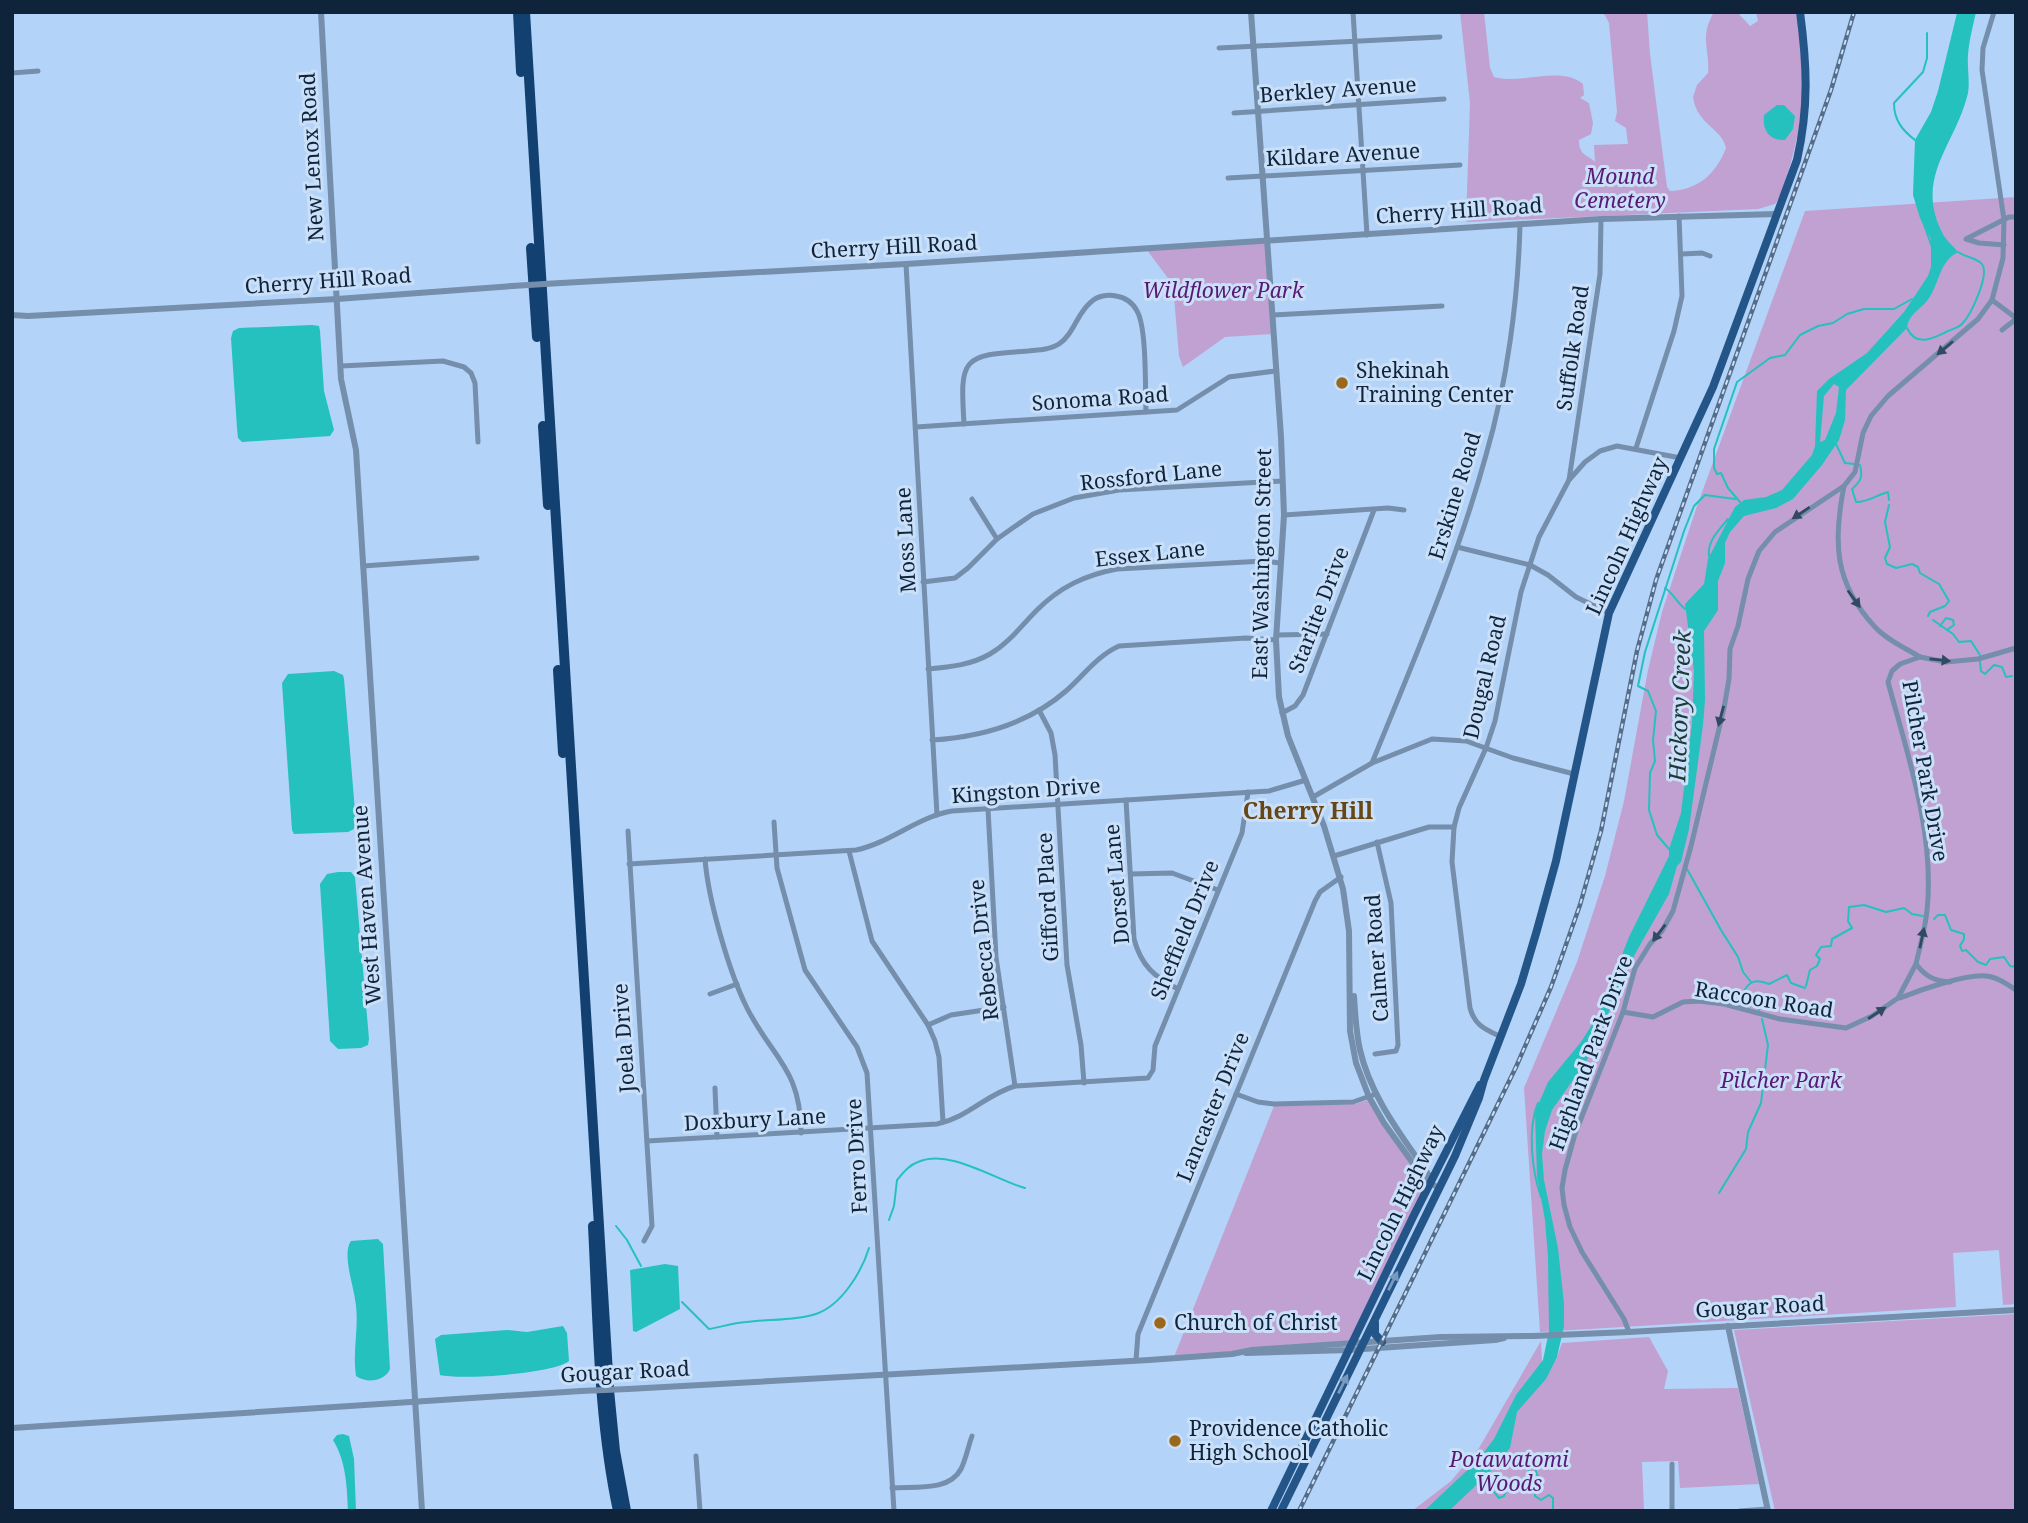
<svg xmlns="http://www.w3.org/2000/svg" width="2028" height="1523" font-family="'Noto Serif',serif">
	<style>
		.green { fill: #c0a1d2 }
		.water { fill: #25c1be; fill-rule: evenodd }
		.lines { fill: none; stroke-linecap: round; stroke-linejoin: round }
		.stream { stroke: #25c1be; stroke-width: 2 }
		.minor { stroke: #748eac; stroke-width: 5 }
		.tertiary { stroke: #748eac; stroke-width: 6 }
		.primary { stroke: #245589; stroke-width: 8 }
		.motorway { stroke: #124070; stroke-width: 10 }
		.rail-casing { stroke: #536d8a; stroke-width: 4.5 }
		.rail { stroke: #cadff8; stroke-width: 2; stroke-dasharray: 5; stroke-linecap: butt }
		.tertiary-bridge { stroke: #748eac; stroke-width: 6 }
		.oneway { fill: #324963 }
		.oneway2 { fill: #779ac0 }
		.poi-dot { fill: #9a681c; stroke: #cadff8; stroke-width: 2.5 }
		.labels { text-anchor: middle; stroke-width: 6; stroke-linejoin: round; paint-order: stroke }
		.street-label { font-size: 21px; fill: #0f243b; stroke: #cadff8 }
		.park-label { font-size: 21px; font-style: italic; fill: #571974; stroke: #cadff8 }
		.poi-label { font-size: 21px; fill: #0f243b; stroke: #cadff8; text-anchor: start }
		.water-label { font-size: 23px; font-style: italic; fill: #1f3736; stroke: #cadff8 }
		.neighbourhood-label { font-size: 23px; font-weight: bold; fill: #684613; stroke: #cadff8 }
	</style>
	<rect width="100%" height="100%" fill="#b3d3f8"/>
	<g class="green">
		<path d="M1460,12H1484L1490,68L1494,77C1522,85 1561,65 1583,84L1584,95L1580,98L1589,103L1593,123L1591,134L1579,140C1579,156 1587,154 1595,162L1594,145L1628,144L1626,128L1615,121L1617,112L1609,23L1605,15L1598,12H1647L1650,54L1667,187L1670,191C1698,190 1716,174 1726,148C1722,128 1697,125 1693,97L1697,85L1708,73C1710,48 1699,38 1714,12H1737L1750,26L1758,21L1756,12H1796C1799,32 1804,53 1804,73C1804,116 1794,157 1780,197L1775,204L1758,209L1466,222L1470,103Z"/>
		<path d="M2016,197V1304L2003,1305L1999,1250L1953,1253L1956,1307L1540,1332L1524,1088L1577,962L1605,876L1624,801L1648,670L1662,612L1697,506L1805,211Z"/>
		<path d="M1266,243L1272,334L1225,337L1183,367L1179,356L1173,285L1147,250Z"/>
		<path d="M1368,1100L1427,1183L1351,1342L1174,1357L1274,1106L1355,1104Z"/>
		<path d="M2016,1314V1511H1775L1734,1330Z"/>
		<path d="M1649,1337L1668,1371L1664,1389L1738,1388L1759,1484L1680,1488L1678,1461L1642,1462L1644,1511H1412L1451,1481L1479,1448L1541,1341L1543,1381L1557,1357L1562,1343Z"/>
	</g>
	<g class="water">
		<path d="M1976,12C1973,26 1969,41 1968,55C1967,67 1970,81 1968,93C1956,145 1912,178 1944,236C1948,242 1954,247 1958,252C1939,262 1940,282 1929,298C1922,309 1909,313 1907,328L1846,390L1845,420L1839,440L1822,465L1793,499L1776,508L1744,516L1730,532L1725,543V563L1718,581V610L1704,631L1705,700L1703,725L1689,829L1681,862L1677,866L1669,894L1635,954L1587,1060L1552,1110L1545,1131L1542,1154L1544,1180L1558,1248L1564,1304V1326L1557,1357L1546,1379L1517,1412L1510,1448L1491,1471L1449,1511H1424L1478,1460L1494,1439L1516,1395L1543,1360L1549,1331L1548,1257L1545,1220L1537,1176L1535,1112L1548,1082L1581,1042L1598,1015L1629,937L1669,856V849L1681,813L1692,723L1694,671L1685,604L1704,584L1708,559L1735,507L1744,500L1766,497L1782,490L1812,455L1815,446L1817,391L1829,379L1867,353L1904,312L1928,276L1931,267V239L1920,218L1913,195L1915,140L1931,112L1938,91L1957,13ZM1834,384L1839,387L1836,413L1825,440L1820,442L1824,396Z"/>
		<path d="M1777,105H1784L1795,116L1793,129L1785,140C1769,141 1762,130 1764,115Z"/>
		<path d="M312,325L319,326L320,331L324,391L334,430L330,436L242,442L238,438L237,428L231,338L233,331L239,328Z"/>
		<path d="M334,671L343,675L344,679L356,823L354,829L348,832L294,834L292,830L282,683L288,674Z"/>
		<path d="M338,872H351L355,877L369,1039L368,1045L361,1048L338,1049L330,1041L320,884L327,874Z"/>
		<path d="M378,1239L383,1244L390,1369C385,1381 367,1384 356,1376C352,1350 360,1325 355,1299C353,1284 342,1253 351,1241Z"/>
		<path d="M665,1264L678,1266L680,1309L636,1332L633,1331L630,1270Z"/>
		<path d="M563,1326L567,1333L569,1361C553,1374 461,1380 440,1375L435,1339L441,1335L507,1330L527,1332Z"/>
		<path d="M343,1434L349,1436L354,1459L356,1511H348C347,1486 346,1461 333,1440L337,1435Z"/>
	</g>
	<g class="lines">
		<g class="stream">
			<path d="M1915,140C1902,130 1894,120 1894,103L1923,72L1927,58V33"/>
			<path d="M1922,219L1932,247"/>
			<path d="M1907,328C1916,348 1934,338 1948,331C1953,329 1959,327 1962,324C1971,315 1990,274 1982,264C1977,258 1965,257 1958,252"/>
			<path d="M1836,444L1845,463L1854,464"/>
			<path d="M1860,465C1863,477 1861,481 1852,489L1856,502C1866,503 1877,495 1888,492L1889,500"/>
			<path d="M1740,502L1728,488L1721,473L1717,474L1714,468V449L1737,382L1770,358L1785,355L1800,335L1818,326L1833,323L1847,314L1864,309H1894L1912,299"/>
			<path d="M1889,505L1885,522L1890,547L1885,558L1887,564L1896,568L1912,564L1918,567L1920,573L1939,584L1949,601L1945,606L1930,612L1928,616"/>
			<path d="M1709,556C1707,541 1719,530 1728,519"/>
			<path d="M1665,588C1674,594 1677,603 1685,609"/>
			<path d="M1933,620L1953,634L1959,642L1971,641L1980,655"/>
			<path d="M1940,626L1946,618L1953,620L1954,625L1947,630"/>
			<path d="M1980,662L1981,671L1985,674L1994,665L2002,667L2006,677L2012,676"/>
			<path d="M1669,849L1657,835L1649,810L1650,773L1655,761L1653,740L1656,711L1648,691L1638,686L1645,652L1684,531L1694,506L1705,495L1735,499"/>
			<path d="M1687,869L1721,930L1738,957L1743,972L1751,982"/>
			<path d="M1934,919L1938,915H1945L1951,930L1964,934V939L1960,946L1962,951L1966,950L1978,962L1986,965L1990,959L2004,957L2010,966L2016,967"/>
			<path d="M1806,986L1810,970L1817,966L1820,959L1816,955L1821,947L1831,946L1832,939L1852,928L1848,921L1849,907L1864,905L1886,912L1904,908L1912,914L1923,916"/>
			<path d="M1759,1010L1743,994C1748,980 1757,979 1769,984L1787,975L1791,983L1805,988"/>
			<path d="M1538,1103C1527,1129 1532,1171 1541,1197"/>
			<path d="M1719,1193L1746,1149L1748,1132L1761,1103L1768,1045L1762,1019"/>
			<path d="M889,1220L894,1206L897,1180C903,1173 909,1165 918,1162C950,1148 995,1180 1025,1188"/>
			<path d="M616,1226L627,1240L641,1266"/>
			<path d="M682,1302L709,1329C721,1327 733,1323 746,1322C768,1319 795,1321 816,1314C842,1305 862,1271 869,1248"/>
			<path d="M1487,1471L1490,1487L1499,1498L1504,1496C1507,1486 1517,1481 1526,1478L1529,1474L1528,1466L1534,1464L1537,1475L1543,1480L1542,1486L1535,1490V1496L1541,1500L1549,1495L1553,1498V1511"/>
		</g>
		<g class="minor">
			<path d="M1353,12L1367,235"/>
			<path d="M1219,48L1440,37"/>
			<path d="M12,73L38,71"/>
			<path d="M1234,113L1444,99"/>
			<path d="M1228,178L1460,165"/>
			<path d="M2004,245L1979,243L1966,239L2009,217H2016"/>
			<path d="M1682,254L1702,253L1710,256"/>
			<path d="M906,264L937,815"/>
			<path d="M1992,300L2016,318"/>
			<path d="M1273,315L1442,306"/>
			<path d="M2002,330L2016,319"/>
			<path d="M341,366L443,361L464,367L471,373L475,383L478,442"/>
			<path d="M964,424C960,358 961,355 1028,351C1038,350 1050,350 1059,344C1074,334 1077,313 1091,302C1097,296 1108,294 1116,296C1125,297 1133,303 1137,311C1147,328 1145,389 1146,412"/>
			<path d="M916,427L1177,410L1229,377L1275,371"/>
			<path d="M1636,448L1674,331L1682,296L1679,216"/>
			<path d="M1569,480L1600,274L1601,219"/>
			<path d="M1844,486C1833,542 1834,583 1875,627C1887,640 1905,648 1920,657"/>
			<path d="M972,499L997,539"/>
			<path d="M1284,515L1388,508L1404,510"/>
			<path d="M1457,547L1530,565L1548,575L1576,597L1609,613"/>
			<path d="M363,566L477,558"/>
			<path d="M923,582L955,578L968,568L997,539L1014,527L1033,514L1074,498L1119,490L1282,481"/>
			<path d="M1277,635L1327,634"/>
			<path d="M928,669C950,667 971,665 990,654C1009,643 1022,625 1037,610C1060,587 1085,575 1117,569L1264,561L1280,563"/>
			<path d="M1039,710L1051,733L1055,755L1067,965L1081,1045L1084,1083"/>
			<path d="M1282,713L1295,706L1303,695L1374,510"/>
			<path d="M932,740C981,737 1028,724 1066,691C1084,675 1097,656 1119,646L1246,638L1276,640"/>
			<path d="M1372,763C1413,662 1457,561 1486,455C1507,383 1518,300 1520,225"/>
			<path d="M1313,797L1372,763L1432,739L1466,741L1513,758L1574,774"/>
			<path d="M1126,800L1134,939C1141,965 1154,977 1178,989"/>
			<path d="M988,809L996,957L1015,1086"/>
			<path d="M774,822L777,868L805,970L857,1047L867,1073L894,1511"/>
			<path d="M628,831L652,1226L644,1241"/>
			<path d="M849,851L872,941L928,1025L935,1041L939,1057L943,1122"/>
			<path d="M1334,856L1429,827H1454"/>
			<path d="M705,859C708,899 729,972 747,1008C773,1059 801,1069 801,1133"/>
			<path d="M629,864L856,850C890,843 917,817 952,811L1269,791L1306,780"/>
			<path d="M1131,874L1172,873L1218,890"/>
			<path d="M1950,982C1934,981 1925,976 1916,964C1920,946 1925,929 1927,911C1935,834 1908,756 1888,682L1892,671L1900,664L1920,657L1946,662L1978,659L2016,648"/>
			<path d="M710,994L737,984"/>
			<path d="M1900,998C1920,990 1965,974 1986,976C1997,977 2007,984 2016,990"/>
			<path d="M1623,1012L1653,1017L1683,1002L1699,1001L1724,1004L1780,1019L1846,1028L1872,1016L1898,998L1916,964"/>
			<path d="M928,1025L951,1015L1004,1007"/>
			<path d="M1501,1037C1485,1029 1475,1026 1470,1008L1452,862L1454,827L1459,808L1486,748L1495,721L1521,592L1539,537L1569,480L1585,462L1600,451L1617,446L1681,458"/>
			<path d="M1375,1054L1396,1051L1398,1045L1391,903L1377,842"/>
			<path d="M715,1088L717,1137"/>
			<path d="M1236,1094L1258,1102L1274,1104L1353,1102L1376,1094"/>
			<path d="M647,1141L937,1124C969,1117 985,1095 1015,1086L1148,1078L1153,1070L1155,1046L1242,833L1248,792"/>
			<path d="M1629,1332L1624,1319L1582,1252L1570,1227L1564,1205L1562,1188L1565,1170L1575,1134L1623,1012L1635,968L1650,944L1662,931L1673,911L1691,846L1724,708L1729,679L1730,649L1738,626L1748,579L1759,551L1775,532L1844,486L1855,472L1863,433L1871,416L1888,396L1978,319L1992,300L2003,258L2004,220L1982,70L1983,48L1994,12"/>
			<path d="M1136,1360L1138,1334L1315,901L1320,892L1341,877"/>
			<path d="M696,1456L700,1511"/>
			<path d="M1672,1464V1511"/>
			<path d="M892,1488C914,1486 949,1492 961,1469C966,1459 968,1447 972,1436"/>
			<path d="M1740,1511L1767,1509"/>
		</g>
		<g class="tertiary">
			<path d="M321,12L341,379L356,450L422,1511"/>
			<path d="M1251,12L1281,437L1284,515L1276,640L1279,697L1288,736L1324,826L1343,889L1349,931L1350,1031L1356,1063L1369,1097L1384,1123L1425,1180L1439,1188"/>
			<path d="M561,283L906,264L1601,219L1777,214"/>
			<path d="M12,315L28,316L337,299L512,286"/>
			<path d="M1354,996C1355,1014 1356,1032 1360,1050C1371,1098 1403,1137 1430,1177V1183"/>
			<path d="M1728,1326L1768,1511"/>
			<path d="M1246,1353L1349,1350L1495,1340L1504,1338"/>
			<path d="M628,1389L1149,1360L1232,1354L1252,1350L1441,1337L1533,1336L1629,1332L2016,1310"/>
			<path d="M12,1428L581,1391"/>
		</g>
		<g class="primary">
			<path d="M1375,1323V1334L1382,1342"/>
			<path d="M1271,1511L1414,1215L1480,1085"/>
			<path d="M1281,1511L1455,1156L1479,1098L1484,1080L1521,984L1537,930L1556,861L1609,613L1713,387L1797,160C1809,107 1807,65 1800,12"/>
		</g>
		<g class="motorway">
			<path d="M518,12L521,72"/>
			<path d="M525,12L609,1390L615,1451L626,1511"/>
			<path d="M531,248L537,337"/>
			<path d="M543,426L548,505"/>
			<path d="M558,670L563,753"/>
			<path d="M593,1226C598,1320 598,1418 618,1511"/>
		</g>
		<defs>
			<path id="rail" d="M1299,1511L1516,1067L1551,987L1580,905L1601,831L1637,651L1656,580L1831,90L1854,12"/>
		</defs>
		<use href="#rail" class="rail-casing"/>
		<use href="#rail" class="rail"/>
		<g class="tertiary-bridge">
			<path d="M512,286L561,283"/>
			<path d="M581,1391L628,1389"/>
		</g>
	</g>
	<defs><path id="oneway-solid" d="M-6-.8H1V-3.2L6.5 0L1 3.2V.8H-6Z" transform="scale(1.75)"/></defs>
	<g class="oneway">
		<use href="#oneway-solid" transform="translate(1945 348) rotate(140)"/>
		<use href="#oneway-solid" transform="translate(1801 513) rotate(146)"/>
		<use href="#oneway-solid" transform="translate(1854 599) rotate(54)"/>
		<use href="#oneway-solid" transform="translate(1940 660) rotate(6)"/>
		<use href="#oneway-solid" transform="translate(1721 716) rotate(105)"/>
		<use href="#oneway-solid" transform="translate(1659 933) rotate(127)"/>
		<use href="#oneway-solid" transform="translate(1922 938) rotate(-78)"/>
		<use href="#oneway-solid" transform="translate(1877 1013) rotate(-33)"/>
	</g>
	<g class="oneway2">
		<use href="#oneway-solid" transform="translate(1393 1281) rotate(-64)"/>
		<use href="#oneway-solid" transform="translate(1343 1384) rotate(-64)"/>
	</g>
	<g class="poi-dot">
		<circle cx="1342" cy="383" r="7"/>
		<circle cx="1160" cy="1323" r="7"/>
		<circle cx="1175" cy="1441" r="7"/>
	</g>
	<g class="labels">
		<g class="street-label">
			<text transform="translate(1338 90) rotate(-4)" y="7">Berkley Avenue</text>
			<text transform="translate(1343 155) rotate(-3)" y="7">Kildare Avenue</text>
			<text transform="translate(312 157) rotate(-93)" y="7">New Lenox Road</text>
			<text transform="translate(1459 211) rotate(-4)" y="7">Cherry Hill Road</text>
			<text transform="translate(894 247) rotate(-3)" y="7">Cherry Hill Road</text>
			<text transform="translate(328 281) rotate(-4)" y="7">Cherry Hill Road</text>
			<text transform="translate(1573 348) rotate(-82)" y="7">Suffolk Road</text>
			<text transform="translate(1100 399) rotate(-4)" y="7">Sonoma Road</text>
			<text transform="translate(1151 476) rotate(-6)" y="7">Rossford Lane</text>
			<text transform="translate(1455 496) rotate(-73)" y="7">Erskine Road</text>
			<text transform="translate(1627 536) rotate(-66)" y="7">Lincoln Highway</text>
			<text transform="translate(906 540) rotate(-93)" y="7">Moss Lane</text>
			<text transform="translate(1150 554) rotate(-6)" y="7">Essex Lane</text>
			<text transform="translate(1262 564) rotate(-89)" y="7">East Washington Street</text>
			<text transform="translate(1319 610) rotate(-69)" y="7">Starlite Drive</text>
			<text transform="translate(1485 677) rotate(-77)" y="7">Dougal Road</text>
			<text transform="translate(1925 771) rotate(80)" y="7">Pilcher Park Drive</text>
			<text transform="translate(1026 791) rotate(-4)" y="7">Kingston Drive</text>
			<text transform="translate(1117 884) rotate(-95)" y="7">Dorset Lane</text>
			<text transform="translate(1048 897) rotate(-93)" y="7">Gifford Place</text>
			<text transform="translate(367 905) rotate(-94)" y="7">West Haven Avenue</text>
			<text transform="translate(1185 930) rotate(-68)" y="7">Sheffield Drive</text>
			<text transform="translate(984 950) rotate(-96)" y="7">Rebecca Drive</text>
			<text transform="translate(1377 958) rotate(-94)" y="7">Calmer Road</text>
			<text transform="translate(1764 1000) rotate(9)" y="7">Raccoon Road</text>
			<text transform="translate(624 1038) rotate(-94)" y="7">Joela Drive</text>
			<text transform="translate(1591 1053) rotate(-70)" y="7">Highland Park Drive</text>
			<text transform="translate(1213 1107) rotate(-68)" y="7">Lancaster Drive</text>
			<text transform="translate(755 1120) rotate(-3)" y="7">Doxbury Lane</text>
			<text transform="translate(857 1156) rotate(-93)" y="7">Ferro Drive</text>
			<text transform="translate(1401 1203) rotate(-64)" y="7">Lincoln Highway</text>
			<text transform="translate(1760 1307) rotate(-3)" y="7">Gougar Road</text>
			<text transform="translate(625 1372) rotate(-3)" y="7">Gougar Road</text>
		</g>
		<g class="park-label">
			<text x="1620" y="184">Mound<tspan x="1620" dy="24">Cemetery</tspan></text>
			<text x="1223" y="298">Wildflower Park</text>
			<text x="1781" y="1088">Pilcher Park</text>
			<text x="1509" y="1467">Potawatomi<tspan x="1509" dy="24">Woods</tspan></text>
		</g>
		<g class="poi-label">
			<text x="1356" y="378">Shekinah<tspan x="1356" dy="24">Training Center</tspan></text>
			<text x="1174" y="1330">Church of Christ</text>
			<text x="1189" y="1436">Providence Catholic<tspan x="1189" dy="24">High School</tspan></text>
		</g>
		<g class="water-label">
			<text transform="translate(1680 706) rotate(-88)" y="8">Hickory Creek</text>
		</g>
		<g class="neighbourhood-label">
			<text x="1308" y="819">Cherry Hill</text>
		</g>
	</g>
	<rect width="2028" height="1523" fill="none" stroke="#0f243b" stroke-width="28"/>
</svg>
